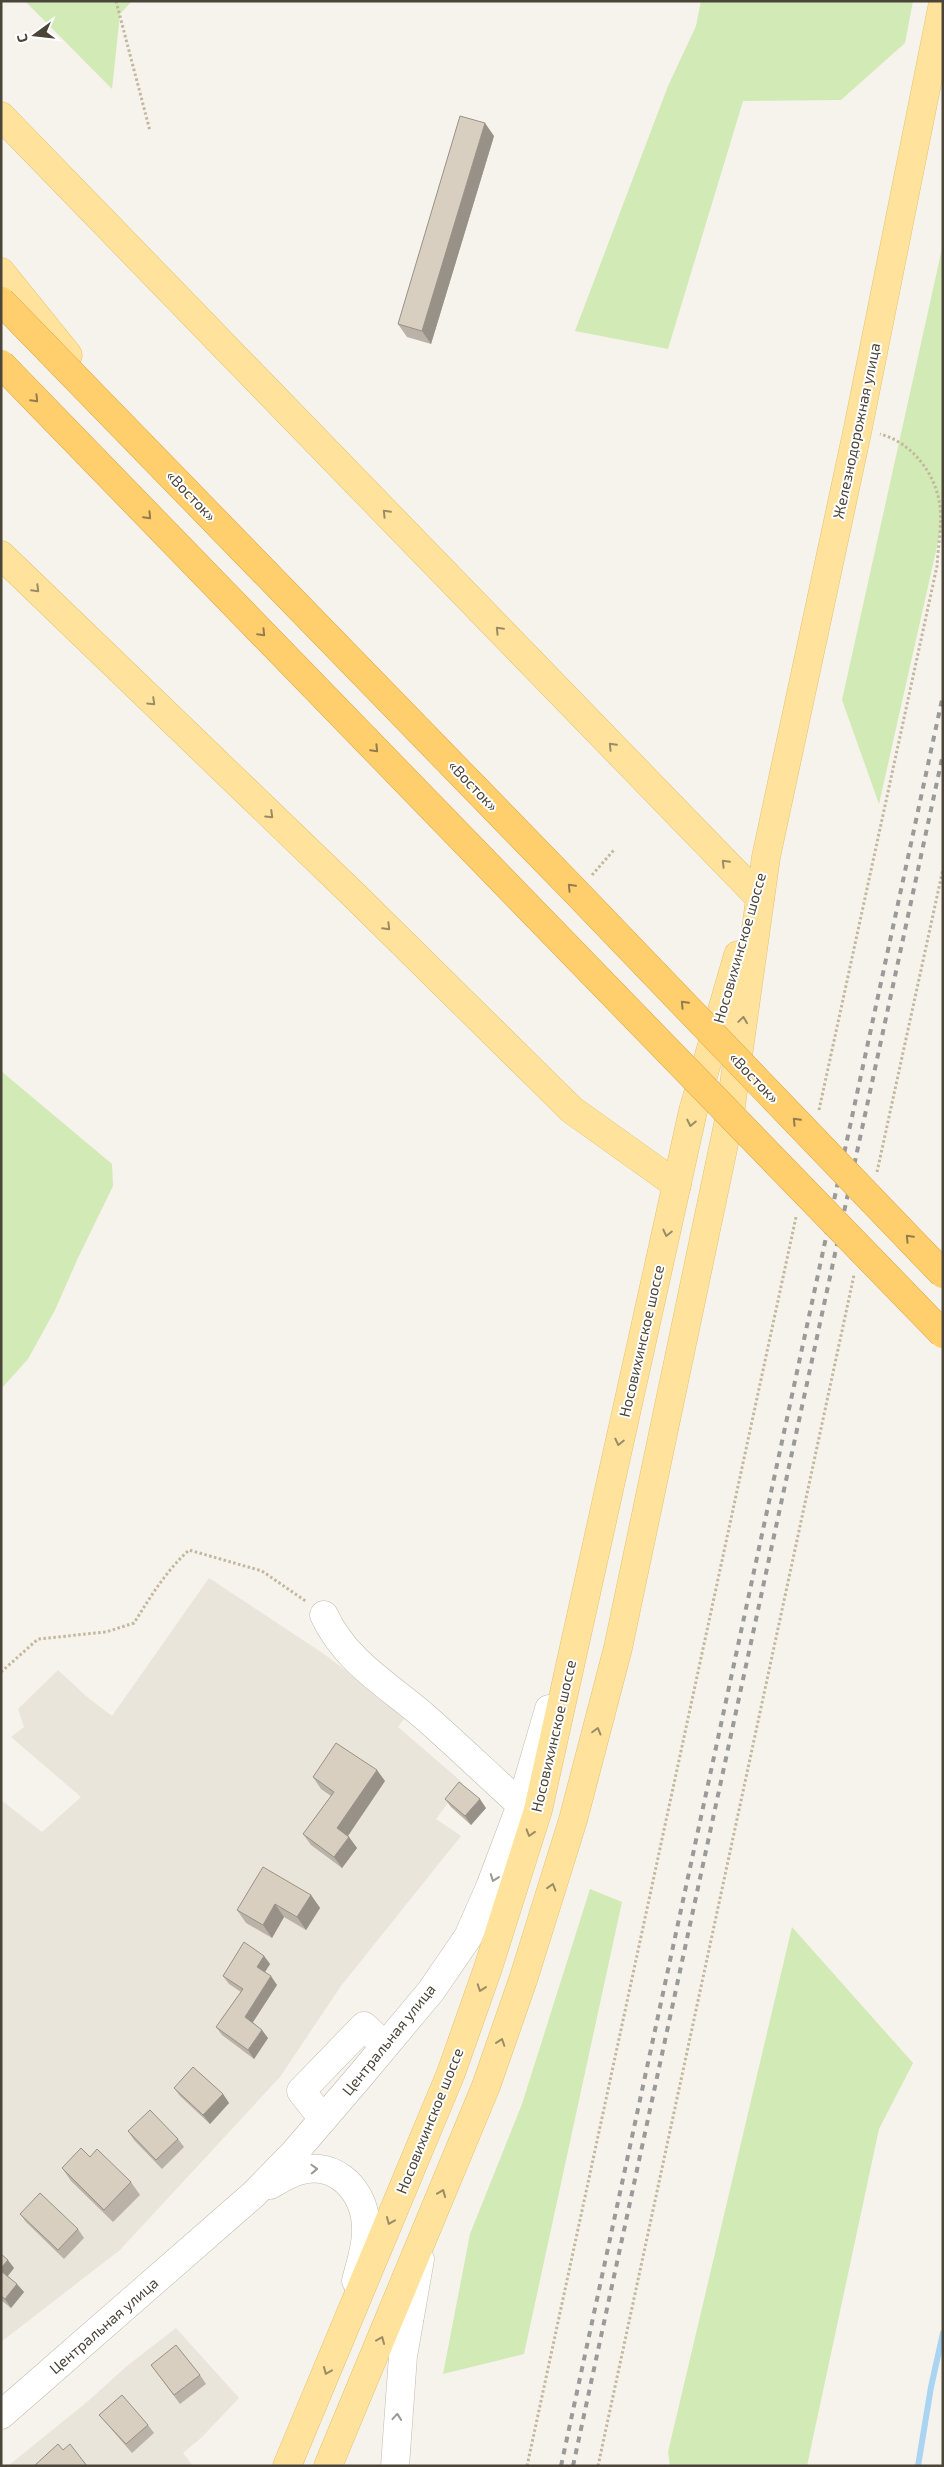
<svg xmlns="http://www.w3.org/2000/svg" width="944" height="2467" font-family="'Exo 2',sans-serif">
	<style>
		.residential { fill: #eae5da }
		.green { fill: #d2eab5 }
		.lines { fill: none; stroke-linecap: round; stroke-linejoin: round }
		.stream { stroke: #a9d4f2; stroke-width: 6 }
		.minor-casing { stroke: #c2bbae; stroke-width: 29 }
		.major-casing { stroke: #e6c16a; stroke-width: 29 }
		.path { stroke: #c4b79f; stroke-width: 3; stroke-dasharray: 2.5 2.5; stroke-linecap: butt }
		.minor { stroke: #fff; stroke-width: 28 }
		.major { stroke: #ffe39c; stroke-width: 28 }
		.rail { stroke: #9a9a9a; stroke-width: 4; stroke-dasharray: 6 6; stroke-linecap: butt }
		.highway-bridge-casing { stroke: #e0a43c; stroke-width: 29; stroke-linecap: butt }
		.highway-bridge { stroke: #ffcf6e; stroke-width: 28 }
		.wall { fill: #bab2a6 }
		.shaded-wall { fill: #979187 }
		.building { fill: #d8cfc1; stroke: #979187 }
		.oneway { stroke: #937c4e }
		.oneway2 { stroke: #9c8c66 }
		.oneway3 { stroke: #9c9892 }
		.labels { text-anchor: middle; stroke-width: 4; stroke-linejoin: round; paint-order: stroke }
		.street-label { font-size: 15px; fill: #4b4439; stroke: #fff }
	</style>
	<rect width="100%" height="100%" fill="#f6f3ec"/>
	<g class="residential">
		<path d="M209,1578L324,1654L406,1716L398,1727L463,1783L436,1819L461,1836L341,1986L280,2077L120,2250L1,2342V1800L42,1832L81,1797L11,1737L24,1727L18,1709L58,1670L86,1696L112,1716Z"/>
		<path d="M176,2328L239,2398L201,2438L183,2453L193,2466H8L87,2402L127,2366Z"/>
	</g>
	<g class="green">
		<path d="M25,1H132L120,14L112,89Z"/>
		<path d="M701,1H913L905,43L841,100L743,101L668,349L575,331L668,86L696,26Z"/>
		<path d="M943,244V520L879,804L842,700Z"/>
		<path d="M1,1071L112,1164L113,1186L77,1260L55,1310L28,1359L1,1389Z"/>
		<path d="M590,1889L622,1902L524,2354L443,2374L470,2234L522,2104Z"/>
		<path d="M792,1927L913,2063L879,2129L807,2466H670L668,2452Z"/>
	</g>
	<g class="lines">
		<path class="stream" d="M918,2466L931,2387L943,2333"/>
		<defs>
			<g id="minor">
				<path d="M324,1615C345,1661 388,1685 425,1717C458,1746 489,1776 521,1805"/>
				<path d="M323,2119L301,2091L364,2026L385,2046"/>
				<path d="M270,2185C279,2180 288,2174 298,2171C336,2159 366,2192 366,2228C367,2246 360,2264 356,2281"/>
				<path d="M1,2415L254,2194L294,2153L360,2076L431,1991L468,1937L490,1887L521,1805L549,1709"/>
				<path d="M395,2466L403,2356L420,2259"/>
			</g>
			<g id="major">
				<path d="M1,116L760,898"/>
				<path d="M1,272L68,355"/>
				<path d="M1,555L356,897L572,1110L677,1185"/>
				<path d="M287,2466L451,2073L488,1968L538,1810L693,1111L738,955"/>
				<path d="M328,2466L486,2086L523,1980L573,1820L618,1648L729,1120L766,857L858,428L943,3"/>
			</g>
		</defs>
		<use href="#minor" class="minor-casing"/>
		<use href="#major" class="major-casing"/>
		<g class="path">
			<path d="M116,1L150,131"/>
			<path d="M592,875L614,850"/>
			<path d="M819,1110L937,566C938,547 943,519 939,500C933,470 910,442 880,434"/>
			<path d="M877,1172L943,869"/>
			<path d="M1,1672L38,1639L106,1632L134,1623C151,1596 166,1571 189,1550L262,1571L307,1602"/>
			<path d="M527,2466L796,1217"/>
			<path d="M598,2466L854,1275"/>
		</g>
		<use href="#minor" class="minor"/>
		<use href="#major" class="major"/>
		<g class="rail">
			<path d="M561,2466L943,695"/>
			<path d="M573,2466L943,754"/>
		</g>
		<defs>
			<g id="highway-bridge">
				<path d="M1,301L576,892L943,1274"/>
				<path d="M1,364L943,1334"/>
			</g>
		</defs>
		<use href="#highway-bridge" class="highway-bridge-casing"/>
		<use href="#highway-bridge" class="highway-bridge"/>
	</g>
	<g class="wall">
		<path d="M494,136L431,344L407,337L398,324Z"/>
		<path d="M313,1777L385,1781L348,1836L357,1848L342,1868L311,1845L303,1834L331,1796L321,1789Z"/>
		<path d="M445,1799L486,1808L471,1825L451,1807Z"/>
		<path d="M311,1895L320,1908L306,1930L284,1917L272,1938L246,1923L237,1910Z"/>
		<path d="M264,1956L270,1964L265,1972L277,1985L253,2022L268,2038L254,2059L222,2035L216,2027L241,1992L229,1984L223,1976Z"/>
		<path d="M174,2088L223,2094L229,2103L210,2124L180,2096Z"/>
		<path d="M128,2131L178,2139L184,2147L162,2169L134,2140Z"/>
		<path d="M90,2157L131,2182L140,2195L113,2222L71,2181L62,2168Z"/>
		<path d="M20,2214L78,2229L84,2238L64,2259L26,2222Z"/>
		<path d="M1,2254L14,2268L8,2276L24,2292L11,2308L1,2300Z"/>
		<path d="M151,2365L200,2375L206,2384L180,2404Z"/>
		<path d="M99,2415L148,2425L154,2433L132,2453L106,2423Z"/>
	</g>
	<g class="shaded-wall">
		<path d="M485,123L494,136L431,344L422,331Z"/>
		<path d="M377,1770L385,1781L345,1840L337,1828Z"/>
		<path d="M480,1799L486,1808L471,1825L465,1816Z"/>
		<path d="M349,1837L357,1848L342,1868L334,1857Z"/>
		<path d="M311,1895L320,1908L306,1930L297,1917Z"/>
		<path d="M275,1904L284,1917L272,1938L263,1925Z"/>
		<path d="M264,1956L270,1964L263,1975L257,1967Z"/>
		<path d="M271,1976L277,1985L251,2025L245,2017Z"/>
		<path d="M262,2030L268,2038L254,2059L248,2050Z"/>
		<path d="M223,2094L229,2103L210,2124L203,2115Z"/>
		<path d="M8,2260L14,2268L6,2278L1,2271V2268Z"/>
		<path d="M17,2284L24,2292L11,2308L5,2299Z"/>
	</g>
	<g class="building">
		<path d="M460,116L485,123L422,331L398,324Z"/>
		<path d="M336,1743L377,1770L337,1828L349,1837L334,1857L303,1834L334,1792L313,1777Z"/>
		<path d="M459,1782L480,1799L465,1816L445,1799Z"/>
		<path d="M263,1867L311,1895L297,1917L275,1904L263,1925L237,1910Z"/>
		<path d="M244,1942L264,1956L257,1967L271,1976L245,2017L262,2030L248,2050L216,2027L243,1989L223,1976Z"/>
		<path d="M193,2067L223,2094L203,2115L174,2088Z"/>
		<path d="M150,2110L178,2139L156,2160L128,2131Z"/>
		<path d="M81,2148L90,2157L97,2149L131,2182L104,2210L62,2168Z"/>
		<path d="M40,2193L78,2229L58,2250L20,2214Z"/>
		<path d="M1,2254L8,2260L1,2268Z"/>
		<path d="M1,2271L17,2284L5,2299L1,2296Z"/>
		<path d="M176,2345L200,2375L174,2395L151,2365Z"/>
		<path d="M122,2395L148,2425L126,2444L99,2415Z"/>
		<path d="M58,2444L63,2450L70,2444L87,2466H34Z"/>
	</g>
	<defs><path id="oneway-chevron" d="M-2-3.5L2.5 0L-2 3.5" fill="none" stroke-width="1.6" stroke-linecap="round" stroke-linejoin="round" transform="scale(1.25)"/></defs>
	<g class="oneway">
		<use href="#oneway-chevron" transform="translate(35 399) rotate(46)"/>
		<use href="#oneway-chevron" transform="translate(148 516) rotate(46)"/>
		<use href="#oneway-chevron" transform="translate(262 633) rotate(46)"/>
		<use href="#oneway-chevron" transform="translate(375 749) rotate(46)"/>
		<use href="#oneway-chevron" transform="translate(571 887) rotate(-134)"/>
		<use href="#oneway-chevron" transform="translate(684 1004) rotate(-134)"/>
		<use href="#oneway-chevron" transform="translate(796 1121) rotate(-134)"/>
		<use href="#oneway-chevron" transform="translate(909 1238) rotate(-134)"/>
	</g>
	<g class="oneway2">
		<use href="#oneway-chevron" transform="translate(386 513) rotate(-134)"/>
		<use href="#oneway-chevron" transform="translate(36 589) rotate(45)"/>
		<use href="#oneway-chevron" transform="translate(499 630) rotate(-134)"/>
		<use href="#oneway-chevron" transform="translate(152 702) rotate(44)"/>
		<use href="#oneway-chevron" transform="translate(612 746) rotate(-134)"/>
		<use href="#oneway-chevron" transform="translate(270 815) rotate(44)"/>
		<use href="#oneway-chevron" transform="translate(725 863) rotate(-134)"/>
		<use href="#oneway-chevron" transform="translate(387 927) rotate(45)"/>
		<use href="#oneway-chevron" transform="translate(743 1020) rotate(-82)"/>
		<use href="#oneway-chevron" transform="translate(691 1123) rotate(102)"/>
		<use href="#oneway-chevron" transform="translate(667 1233) rotate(103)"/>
		<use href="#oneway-chevron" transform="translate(619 1442) rotate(103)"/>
		<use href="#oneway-chevron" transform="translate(597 1731) rotate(-75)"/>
		<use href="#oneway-chevron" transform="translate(530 1833) rotate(107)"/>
		<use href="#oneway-chevron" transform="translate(552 1887) rotate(-73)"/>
		<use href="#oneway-chevron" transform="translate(481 1988) rotate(109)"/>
		<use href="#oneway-chevron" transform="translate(501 2042) rotate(-71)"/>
		<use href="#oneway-chevron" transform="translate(442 2193) rotate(-68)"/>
		<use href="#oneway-chevron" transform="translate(390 2221) rotate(113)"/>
		<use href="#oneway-chevron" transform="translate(381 2340) rotate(-67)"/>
		<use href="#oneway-chevron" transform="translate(327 2371) rotate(113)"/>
	</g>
	<g class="oneway3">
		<use href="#oneway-chevron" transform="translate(494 1878) rotate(110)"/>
		<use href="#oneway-chevron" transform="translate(314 2169) rotate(-2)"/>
		<use href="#oneway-chevron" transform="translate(397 2417) rotate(-85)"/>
	</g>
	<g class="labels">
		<g class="street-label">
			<text transform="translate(857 431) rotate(-78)" y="5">Железнодорожная улица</text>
			<text transform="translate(191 496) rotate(46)" y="5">«Восток»</text>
			<text transform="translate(473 786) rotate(46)" y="5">«Восток»</text>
			<text transform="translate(740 948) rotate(-74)" y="5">Носовихинское шоссе</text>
			<text transform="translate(754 1078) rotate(46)" y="5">«Восток»</text>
			<text transform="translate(642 1341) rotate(-77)" y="5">Носовихинское шоссе</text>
			<text transform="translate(554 1736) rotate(-77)" y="5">Носовихинское шоссе</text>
			<text transform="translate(389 2040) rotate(-51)" y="5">Центральная улица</text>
			<text transform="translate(430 2121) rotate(-68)" y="5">Носовихинское шоссе</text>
			<text transform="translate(104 2326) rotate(-41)" y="5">Центральная улица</text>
		</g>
	</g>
	<rect width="944" height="2467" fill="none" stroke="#4b4439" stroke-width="5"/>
	<g transform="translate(35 35) rotate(255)" stroke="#ffffff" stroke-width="4" paint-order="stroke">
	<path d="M0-4L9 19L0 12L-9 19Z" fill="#4b4439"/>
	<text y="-8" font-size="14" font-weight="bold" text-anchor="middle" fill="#4b4439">С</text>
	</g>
</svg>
